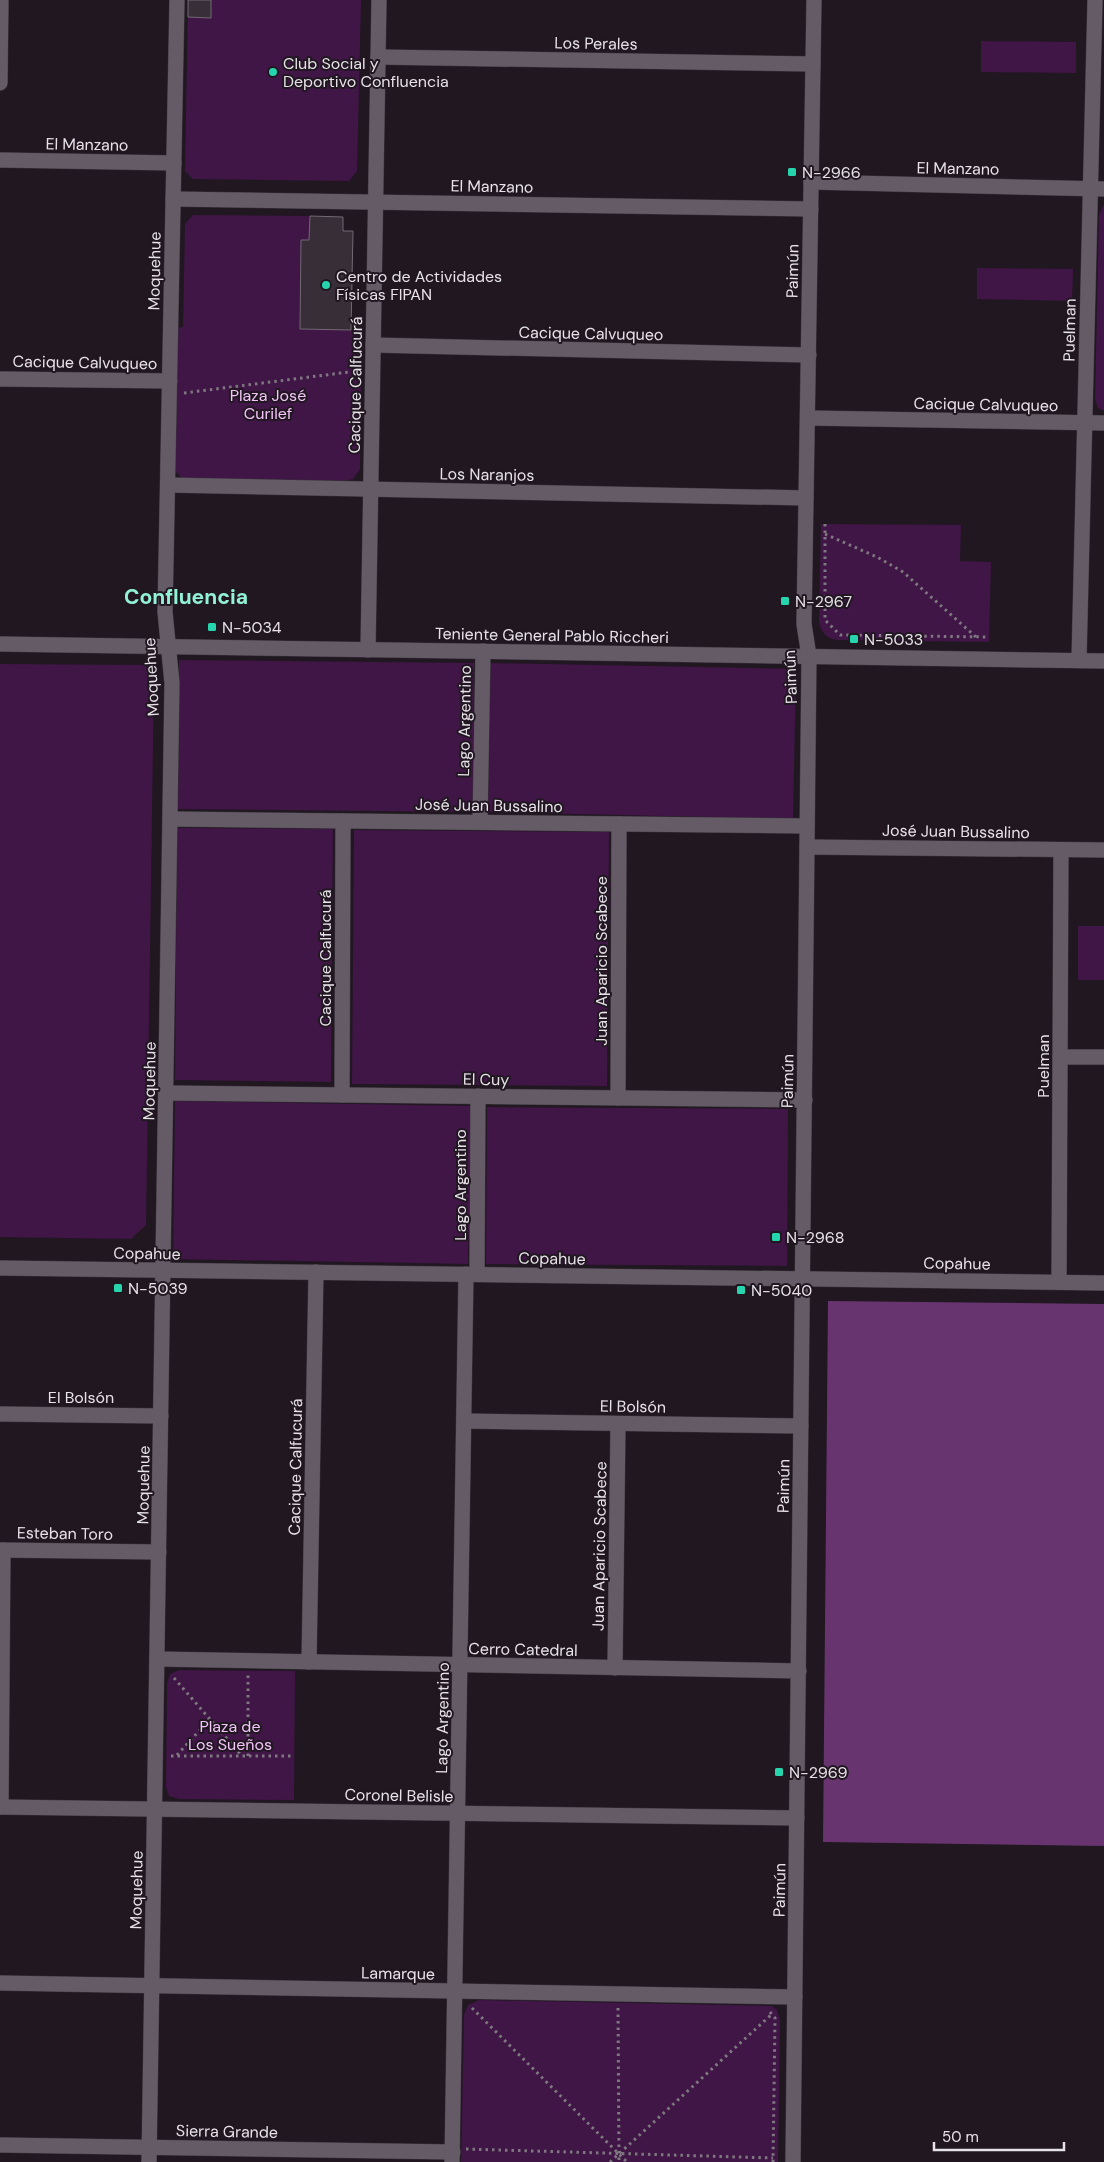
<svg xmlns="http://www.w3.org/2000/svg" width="1104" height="2162" font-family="'DM Sans',sans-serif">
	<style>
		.green { fill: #3f1645 }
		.forest { fill: #68346f }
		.building { fill: #372e38; stroke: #736874 }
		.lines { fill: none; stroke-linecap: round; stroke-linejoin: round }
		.minor-casing { stroke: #3b353c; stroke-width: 16 }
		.path { stroke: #7f7880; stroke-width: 3; stroke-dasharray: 2.5 4; stroke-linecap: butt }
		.minor { stroke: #655b67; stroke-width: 15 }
		.poi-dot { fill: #26d5ae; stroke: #201721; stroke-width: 2 }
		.labels { text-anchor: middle; stroke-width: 4; stroke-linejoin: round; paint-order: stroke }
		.street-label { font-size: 16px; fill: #e7e1e8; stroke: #201721 }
		.poi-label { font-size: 16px; fill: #e7e1e8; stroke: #201721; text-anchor: start }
		.park-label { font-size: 16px; fill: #f2c4f8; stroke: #201721 }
		.district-label { font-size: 21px; font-weight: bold; fill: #92f2d5; stroke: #201721 }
	</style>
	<rect width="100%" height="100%" fill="#201721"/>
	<g class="green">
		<path d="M188,0H361L357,171L349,181L193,179L185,171Z"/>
		<path d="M981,41L1076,42V73L981,72Z"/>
		<path d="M1104,204V411L1098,408L1095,399L1099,215Z"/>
		<path d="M193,215L310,216L309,240H301L300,329L362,330L360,469L353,479L344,481L190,479L181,477L175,471L176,328L183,327L185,224Z"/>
		<path d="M977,268L1073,269L1072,301L977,299Z"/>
		<path d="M821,524L961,525L960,561L991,562L989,642L837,640C826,638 821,633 819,621Z"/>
		<path d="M179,660L474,663L473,812L178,809Z"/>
		<path d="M490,663L796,669L793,819L487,812Z"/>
		<path d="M0,664L145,665L154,674L146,1225L131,1239L0,1237Z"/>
		<path d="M177,828L333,829L331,1082L175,1080Z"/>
		<path d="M354,830L609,832L607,1086L352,1084Z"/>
		<rect x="1078" y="926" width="26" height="54"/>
		<path d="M175,1101L471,1106L468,1264L173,1259Z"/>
		<path d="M487,1107L788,1109L787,1266L486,1264Z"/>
		<path d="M179,1670L295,1671L294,1800L179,1799L169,1796L166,1787L167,1683L170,1674Z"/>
		<path d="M479,2000L772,2006L777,2010L780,2021L778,2162H461L464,2015L468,2005Z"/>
	</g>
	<path class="forest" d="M828,1301L1104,1304V1846L823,1842Z"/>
	<g class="building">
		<path d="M188,0H211V18L188,17Z"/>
		<path d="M310,216L343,217V231H353L351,330L300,329L301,240H309Z"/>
	</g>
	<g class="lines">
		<defs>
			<g id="minor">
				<path d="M378,57L813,64"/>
				<path d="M0,83L1,0"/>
				<path d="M0,160L174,163"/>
				<path d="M811,182L1104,189"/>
				<path d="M173,199L811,209"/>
				<path d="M373,345L809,355"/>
				<path d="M0,379L170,381"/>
				<path d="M808,418L1104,423"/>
				<path d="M168,485L806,498"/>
				<path d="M0,644L1104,661"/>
				<path d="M368,650L379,0"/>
				<path d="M1079,660L1095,0"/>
				<path d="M170,819L807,826"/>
				<path d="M480,822L483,651"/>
				<path d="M807,847L1104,850"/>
				<path d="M1060,1057H1104"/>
				<path d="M166,1093L805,1100"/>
				<path d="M342,1095L343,821"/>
				<path d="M618,1098L619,824"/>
				<path d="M0,1268L1104,1283"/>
				<path d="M477,1274L478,1096"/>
				<path d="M1059,1282L1061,850"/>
				<path d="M0,1414L161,1416"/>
				<path d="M464,1421L801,1426"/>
				<path d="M0,1550L159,1552"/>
				<path d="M157,1659L799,1671"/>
				<path d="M309,1662L316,1272"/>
				<path d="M615,1668L618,1424"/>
				<path d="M0,1807L797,1818"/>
				<path d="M1,1807L3,1550"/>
				<path d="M0,1983L795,1997"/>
				<path d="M0,2145L453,2152"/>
				<path d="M149,2162L172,683L165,612L177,0"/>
				<path d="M452,2162L466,1274"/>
				<path d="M793,2162L809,656L804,624L814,0"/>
			</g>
		</defs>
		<use href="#minor" class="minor-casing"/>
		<g class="path">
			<path d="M184,393L357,371"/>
			<path d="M825,524V620L840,635L989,637"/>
			<path d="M825,534L877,557L903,572L976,637"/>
			<path d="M174,1678L242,1756"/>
			<path d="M177,1755L210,1719"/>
			<path d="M171,1756H291"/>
			<path d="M248,1756V1674"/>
			<path d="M472,2008L627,2162"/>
			<path d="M618,2008L619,2162"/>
			<path d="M770,2012L775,2018L773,2162"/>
			<path d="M466,2149L773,2158"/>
			<path d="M610,2162L772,2014"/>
		</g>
		<use href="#minor" class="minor"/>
	</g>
	<g class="poi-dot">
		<circle cx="273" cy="72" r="5"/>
		<rect x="787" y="167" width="10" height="10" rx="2.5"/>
		<circle cx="326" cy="285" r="5"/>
		<rect x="780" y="596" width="10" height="10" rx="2.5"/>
		<rect x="207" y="622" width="10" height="10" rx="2.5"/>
		<rect x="849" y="634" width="10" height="10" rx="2.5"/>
		<rect x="771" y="1232" width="10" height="10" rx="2.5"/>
		<rect x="113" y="1283" width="10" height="10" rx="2.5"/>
		<rect x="736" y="1285" width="10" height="10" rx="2.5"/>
		<rect x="774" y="1767" width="10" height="10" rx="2.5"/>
	</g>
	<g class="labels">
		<g class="street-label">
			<text transform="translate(596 43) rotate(1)" y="6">Los Perales</text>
			<text transform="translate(87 144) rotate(1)" y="6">El Manzano</text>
			<text transform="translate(958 168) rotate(1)" y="6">El Manzano</text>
			<text transform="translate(492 186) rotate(1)" y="6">El Manzano</text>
			<text transform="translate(154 271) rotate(-89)" y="6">Moquehue</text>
			<text transform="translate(792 271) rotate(-89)" y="6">Paimún</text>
			<text transform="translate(1069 330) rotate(-89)" y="6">Puelman</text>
			<text transform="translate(591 333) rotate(1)" y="6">Cacique Calvuqueo</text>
			<text transform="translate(85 362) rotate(1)" y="6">Cacique Calvuqueo</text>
			<text transform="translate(355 385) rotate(-89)" y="6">Cacique Calfucurá</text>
			<text transform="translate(986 404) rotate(1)" y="6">Cacique Calvuqueo</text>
			<text transform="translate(487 474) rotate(1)" y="6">Los Naranjos</text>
			<text transform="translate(552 635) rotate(1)" y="6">Teniente General Pablo Riccheri</text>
			<text transform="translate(151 677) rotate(-93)" y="6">Moquehue</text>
			<text transform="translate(790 677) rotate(-92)" y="6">Paimún</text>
			<text transform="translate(464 721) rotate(-89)" y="6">Lago Argentino</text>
			<text transform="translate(489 805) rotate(1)" y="6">José Juan Bussalino</text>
			<text transform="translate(956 831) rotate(1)" y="6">José Juan Bussalino</text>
			<text transform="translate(325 958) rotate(-90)" y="6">Cacique Calfucurá</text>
			<text transform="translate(601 961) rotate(-90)" y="6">Juan Aparicio Scabece</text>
			<text transform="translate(1043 1066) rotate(-90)" y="6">Puelman</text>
			<text transform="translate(486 1079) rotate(1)" y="6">El Cuy</text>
			<text transform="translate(149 1081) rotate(-89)" y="6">Moquehue</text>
			<text transform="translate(787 1081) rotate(-89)" y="6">Paimún</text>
			<text transform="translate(460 1185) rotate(-90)" y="6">Lago Argentino</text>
			<text transform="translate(147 1253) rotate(1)" y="6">Copahue</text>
			<text transform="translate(552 1258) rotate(1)" y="6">Copahue</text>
			<text transform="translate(957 1263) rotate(1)" y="6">Copahue</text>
			<text x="81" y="1403">El Bolsón</text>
			<text transform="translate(633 1406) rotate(1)" y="6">El Bolsón</text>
			<text transform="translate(295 1467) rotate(-89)" y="6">Cacique Calfucurá</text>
			<text transform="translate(143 1485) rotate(-89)" y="6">Moquehue</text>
			<text transform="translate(783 1486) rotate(-89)" y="6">Paimún</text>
			<text transform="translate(65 1533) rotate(1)" y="6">Esteban Toro</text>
			<text transform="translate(599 1546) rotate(-89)" y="6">Juan Aparicio Scabece</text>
			<text transform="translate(523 1649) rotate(1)" y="6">Cerro Catedral</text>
			<text transform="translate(442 1718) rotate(-89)" y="6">Lago Argentino</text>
			<text transform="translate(399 1795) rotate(1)" y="6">Coronel Belisle</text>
			<text transform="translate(136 1890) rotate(-89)" y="6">Moquehue</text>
			<text transform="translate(779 1890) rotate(-89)" y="6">Paimún</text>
			<text transform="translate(398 1973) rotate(1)" y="6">Lamarque</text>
			<text transform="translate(227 2131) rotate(1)" y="6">Sierra Grande</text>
		</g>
		<g class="poi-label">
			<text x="283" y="69">Club Social y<tspan x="283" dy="18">Deportivo Confluencia</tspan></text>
			<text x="802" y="178">N-2966</text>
			<text x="336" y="282">Centro de Actividades<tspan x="336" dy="18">Físicas FIPAN</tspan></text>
			<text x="795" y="607">N-2967</text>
			<text x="222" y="633">N-5034</text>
			<text x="864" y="645">N-5033</text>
			<text x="786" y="1243">N-2968</text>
			<text x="128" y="1294">N-5039</text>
			<text x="751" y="1296">N-5040</text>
			<text x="789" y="1778">N-2969</text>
		</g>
		<g class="park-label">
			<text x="268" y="401">Plaza José<tspan x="268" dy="18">Curilef</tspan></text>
			<text x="230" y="1732">Plaza de<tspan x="230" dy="18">Los Sueños</tspan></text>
		</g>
		<g class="district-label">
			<text x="186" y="604">Confluencia</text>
		</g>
	</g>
	<path d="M934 2142v8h130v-8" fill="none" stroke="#e7e1e8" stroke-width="2.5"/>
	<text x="942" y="2142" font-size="15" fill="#e7e1e8" stroke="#201721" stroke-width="4" paint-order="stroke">50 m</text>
</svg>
